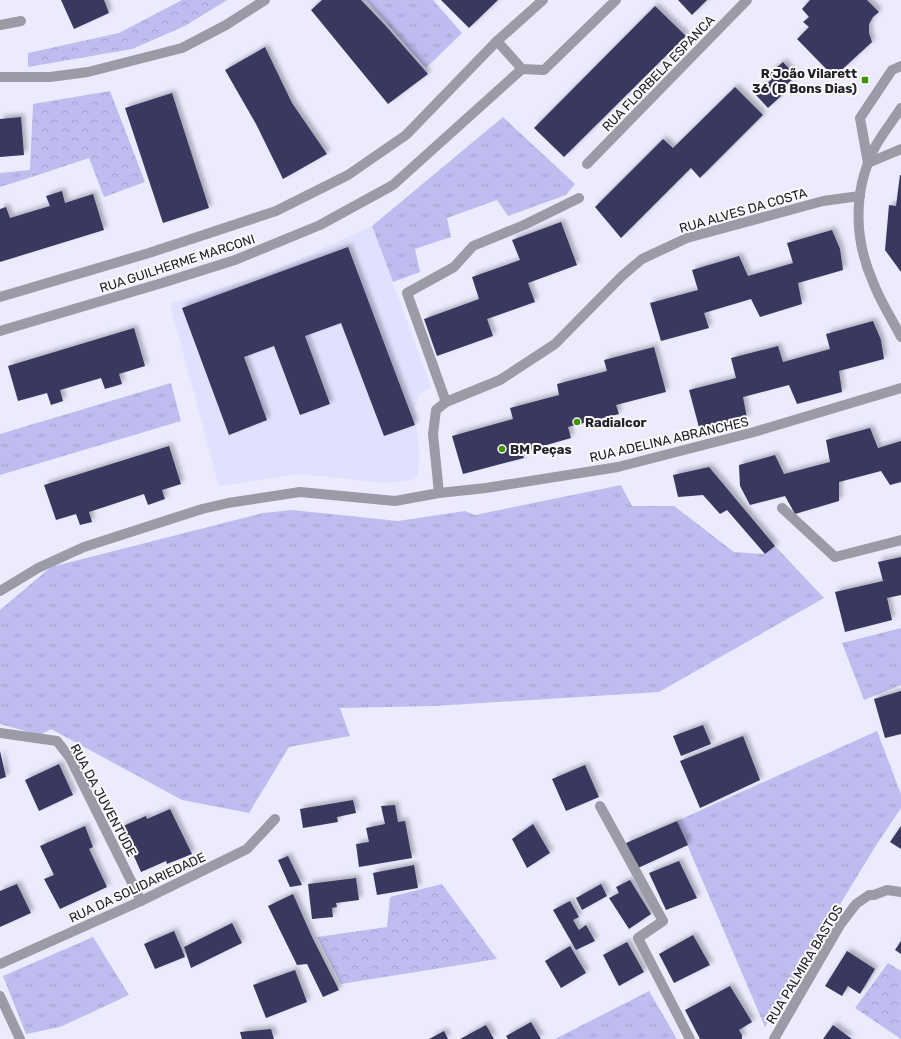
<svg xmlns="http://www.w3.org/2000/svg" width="901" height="1039" font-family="Rubik,sans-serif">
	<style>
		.built { fill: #e1e0fe }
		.grass { fill: url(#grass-tufts) }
		.forest { fill: url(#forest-crowns) }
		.building { fill: #3b3761; filter: url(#shadow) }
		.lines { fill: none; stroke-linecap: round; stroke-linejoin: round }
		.minor { stroke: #9b9ba8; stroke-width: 10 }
		.poi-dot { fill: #429501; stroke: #fafafa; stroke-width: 1.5 }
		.labels { text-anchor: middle; stroke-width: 4; stroke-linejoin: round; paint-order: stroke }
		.street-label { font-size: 13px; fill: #22212c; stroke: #fafafa }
		.poi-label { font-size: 13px; font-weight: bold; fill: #22212c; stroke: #fafafa; text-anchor: start }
	</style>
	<defs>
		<pattern id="grass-tufts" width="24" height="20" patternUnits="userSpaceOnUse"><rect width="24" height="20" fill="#bfbcef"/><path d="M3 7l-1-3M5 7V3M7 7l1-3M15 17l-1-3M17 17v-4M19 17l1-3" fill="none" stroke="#a4a1cd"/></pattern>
		<pattern id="forest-crowns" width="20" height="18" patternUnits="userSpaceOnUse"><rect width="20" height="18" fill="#bfbcef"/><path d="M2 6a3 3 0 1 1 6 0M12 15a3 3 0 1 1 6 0" fill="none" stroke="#a4a1cd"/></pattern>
		<filter id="shadow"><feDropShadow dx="3.5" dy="-3.5" stdDeviation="2" flood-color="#0004"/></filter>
	</defs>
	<rect width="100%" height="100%" fill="#ebebfd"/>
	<path class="built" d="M372,226L431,387L418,395L415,408L419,452L418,475L411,480L386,483L300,474L219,486L170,304L269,273Z"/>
	<g class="grass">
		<path d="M366,0H433L462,33L426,68Z"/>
		<path d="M503,117L575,184L566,195L508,216L497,200L447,218L451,237L415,249L420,272L393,282L372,226Z"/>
		<path d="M30,170L32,177L0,187V173Z"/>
		<path d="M171,383L181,421L0,475V434Z"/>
		<path d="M621,485L632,506H674L734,552L765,554L775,546L824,598L659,692L434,706L340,708L350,736L289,747L249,813L182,800L51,729L40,735L0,724V610L51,567L263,513L292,510L398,521L465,511L475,515Z"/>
		<path d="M901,628V685L864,700L842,643Z"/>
		<path d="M877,731L901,794V808L875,847L765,1027L677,821Z"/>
		<path d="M93,937L129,995L60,1027L26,1034L3,976Z"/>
		<path d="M649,991L677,1039H555Z"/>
	</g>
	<g class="forest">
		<path d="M182,0H227L185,26L132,49L28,67V53L119,33Z"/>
		<path d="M110,91L145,182L104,197L89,158L32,177L30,170L33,104Z"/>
		<path d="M442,884L497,959L341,984L317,937L387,927L390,897Z"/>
		<path d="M888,963L901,971V1039L855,1008Z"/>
	</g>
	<g class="building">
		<path d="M61,0H104L109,13L74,29Z"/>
		<path d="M322,0H361L385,25L428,74L388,104L311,10Z"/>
		<path d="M441,0H498L469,28Z"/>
		<path d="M678,0H707L692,15Z"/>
		<path d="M810,0H867L879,12L873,17L869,24V33L872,42L834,77L797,39L809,27L803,22L809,17L802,9Z"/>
		<path d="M655,6L686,36L564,157L534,128Z"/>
		<path d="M265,47L292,103L327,154L283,179L256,124L225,70Z"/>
		<path d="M783,62L796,76L778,93L781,96L768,108L755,94L772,79L768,75Z"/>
		<path d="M735,87L763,115L700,178L691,168L621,238L595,207L663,139L673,148Z"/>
		<path d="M172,93L209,208L163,223L125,108Z"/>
		<path d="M21,117L24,155L0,157V119Z"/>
		<path d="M900,175H901V272L885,250L889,205L896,206Z"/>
		<path d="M62,191L65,203L93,194L104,230L0,262V209L6,207L10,218L50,206L46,196Z"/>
		<path d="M561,222L577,265L528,283L535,302L487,319L493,336L437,356L424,319L479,299L472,277L520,260L512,240Z"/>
		<path d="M832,230L840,249L843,270L798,283L802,304L760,317L751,299L704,313L709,328L661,341L650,303L698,290L692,270L739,256L748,276L793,263L787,243Z"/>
		<path d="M348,247L415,425L384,436L341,323L305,336L330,404L300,415L274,346L244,357L267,420L229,435L182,308Z"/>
		<path d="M873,321L881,340L884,359L839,371L842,392L797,404L789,385L743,397L747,418L700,431L689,390L736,378L731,358L778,346L783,362L830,349L826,334Z"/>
		<path d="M134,328L145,366L119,374L122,384L105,389L101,378L60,390L63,401L51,405L47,393L18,401L8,366Z"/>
		<path d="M654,347L666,392L616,405L619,414L568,427L571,438L522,452L524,458L463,474L452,436L513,419L510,408L559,395L557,384L607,371L604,360Z"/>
		<path d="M870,428L878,448L901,441V482L890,485L881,471L839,482V501L795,514L785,496L750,505L740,486L739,465L775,455L784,474L830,462L826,440Z"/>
		<path d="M169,446L181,484L162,490L165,499L148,505L144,494L89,512L92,522L80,525L76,514L56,520L44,485Z"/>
		<path d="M709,467L775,546L765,554L727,510L720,514L703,495L678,497L673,475Z"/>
		<path d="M901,557V595L887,598L892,620L845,632L835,592L883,581L878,562Z"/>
		<path d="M901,691V734L885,738L874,699Z"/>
		<path d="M703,725L711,744L681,756L673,736Z"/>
		<path d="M743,736L760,780L700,808L680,761Z"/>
		<path d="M0,751L6,777L0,779Z"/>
		<path d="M59,764L73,795L39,811L25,780Z"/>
		<path d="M585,765L599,797L566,811L552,779Z"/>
		<path d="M353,800L356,813L337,817L338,822L303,828L300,809Z"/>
		<path d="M395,805L398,822L405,821L412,858L359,867L356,844L369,842L366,828L385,824L381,806Z"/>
		<path d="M170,809L192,854L167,864L166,861L141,872L121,827L146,816L147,819Z"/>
		<path d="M677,821L688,845L638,868L626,843Z"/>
		<path d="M533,824L550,853L527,868L512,839Z"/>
		<path d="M85,826L93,847L89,849L107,887L60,909L44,879L54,875L40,846Z"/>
		<path d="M901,826V849L890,842Z"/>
		<path d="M288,856L302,885L290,887L278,860Z"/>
		<path d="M679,861L697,898L666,910L649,873Z"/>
		<path d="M414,865L418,888L377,895L373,873Z"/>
		<path d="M356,878L359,900L336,903L337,907L332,908L333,917L312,919L308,884Z"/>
		<path d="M630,880L651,914L629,929L609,898L619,893L616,887Z"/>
		<path d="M17,884L31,913L0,927V891Z"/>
		<path d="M601,884L607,896L582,910L576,898Z"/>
		<path d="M293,894L313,939L339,990L323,997L307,964L297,965L268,906Z"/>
		<path d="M570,901L579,917L573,920L579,930L586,925L595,941L576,950L553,910Z"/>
		<path d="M232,923L242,943L191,968L184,947Z"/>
		<path d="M174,931L185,957L155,969L144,944Z"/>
		<path d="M693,935L710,965L674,983L659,954Z"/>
		<path d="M901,941V954L895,950Z"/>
		<path d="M627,942L644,972L619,986L603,955Z"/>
		<path d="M570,946L586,973L561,988L545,961Z"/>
		<path d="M847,951L875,969L860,994L848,986L842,996L825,986Z"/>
		<path d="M295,970L307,1002L266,1018L253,985Z"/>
		<path d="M730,986L752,1022L739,1030L742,1035V1039H700L685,1010Z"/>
		<path d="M531,1022L541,1039H508L506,1036Z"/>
		<path d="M486,1025L494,1039H460Z"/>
		<path d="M833,1025L852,1039H823Z"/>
		<path d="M271,1029L274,1039H242L240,1032Z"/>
		<path d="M444,1031L448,1039H429Z"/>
	</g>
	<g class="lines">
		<g class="minor">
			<path d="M0,25L21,21"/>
			<path d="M497,41L522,69L544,70L616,0"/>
			<path d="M0,77H50L88,72L182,48L226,25L265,0"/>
			<path d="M901,108C892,122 881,135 874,149C853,192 854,239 873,282C880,301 892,319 901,337"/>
			<path d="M868,163L860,118L892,70L901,66"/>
			<path d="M868,163L901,149"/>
			<path d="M587,164L747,0"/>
			<path d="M0,297L149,253L276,211L348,175L406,135L497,41L543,0"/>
			<path d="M0,331L162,283L235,260L320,225L393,185L522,69"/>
			<path d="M446,402L407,293L454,267L473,246L524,225L579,198"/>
			<path d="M439,493L433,434L436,410L446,402L500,380L555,344L622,276L642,259L687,238L823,201L860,196"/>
			<path d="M782,508L835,557L901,540"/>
			<path d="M0,591L38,568L84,547L202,509L228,503L300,492L395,501L439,493L486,488L618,467L754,432L901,388"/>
			<path d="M0,733L57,741L70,758L141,901"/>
			<path d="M600,806L663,921L638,938L690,1039"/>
			<path d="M0,964L141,901L247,849L275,819"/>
			<path d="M0,996L20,1039"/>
			<path d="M774,1039L840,925L856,904L869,895H874L887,890L901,892"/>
		</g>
	</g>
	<g class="poi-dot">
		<rect x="861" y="76" width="8" height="8" rx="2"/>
		<circle cx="577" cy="422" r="4"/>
		<circle cx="502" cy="449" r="4"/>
	</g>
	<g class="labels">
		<g class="street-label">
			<text transform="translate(658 73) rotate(-46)" y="5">RUA FLORBELA ESPANCA</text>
			<text transform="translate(743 210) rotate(-16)" y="5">RUA ALVES DA COSTA</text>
			<text transform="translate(177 263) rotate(-18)" y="5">RUA GUILHERME MARCONI</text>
			<text transform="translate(669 439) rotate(-13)" y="5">RUA ADELINA ABRANCHES</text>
			<text transform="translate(104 800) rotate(62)" y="5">RUA DA JUVENTUDE</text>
			<text transform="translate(137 887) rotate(-25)" y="5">RUA DA SOLIDARIEDADE</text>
			<text transform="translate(804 964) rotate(-59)" y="5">RUA PALMIRA BASTOS</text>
		</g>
		<g class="poi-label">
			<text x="857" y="78" text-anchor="end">R João Vilarett<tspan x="857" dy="15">36 (B Bons Dias)</tspan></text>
			<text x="585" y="427">Radialcor</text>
			<text x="510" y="454">BM Peças</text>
		</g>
	</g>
</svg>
